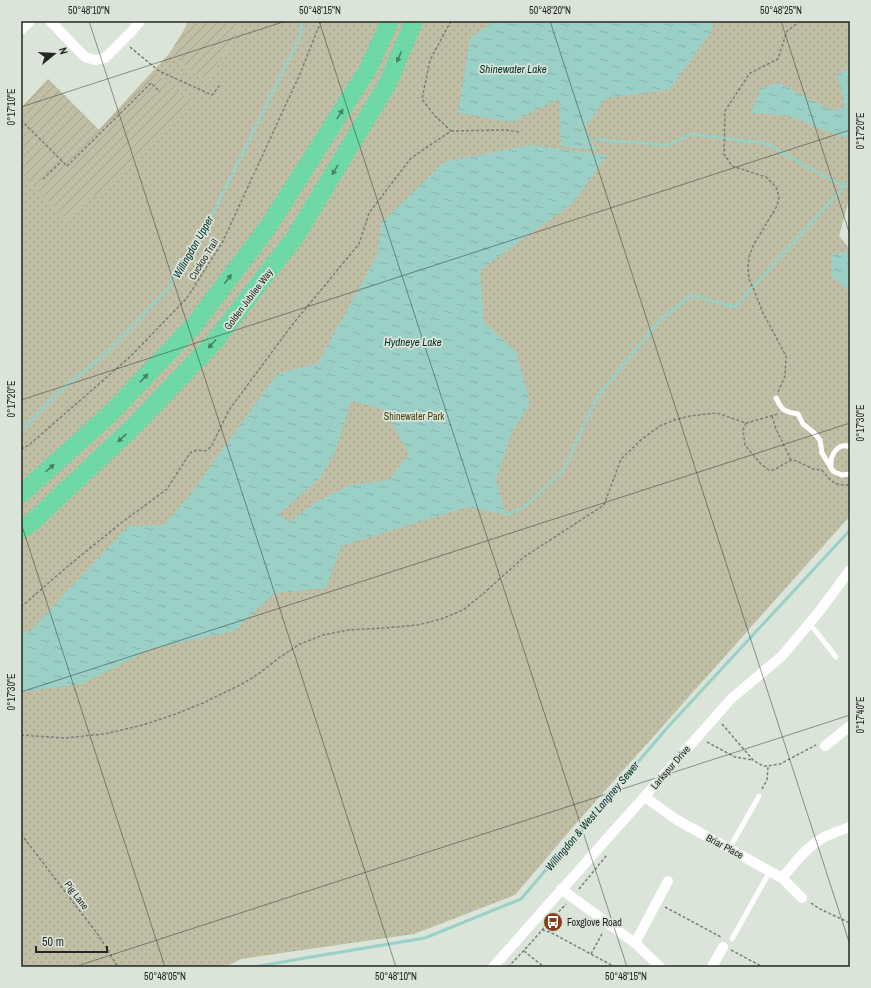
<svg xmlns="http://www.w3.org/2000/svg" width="871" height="988" font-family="'Archivo Narrow',sans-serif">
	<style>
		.park { fill: url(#park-dots) }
		.garden { fill: url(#garden-furrows) }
		.water { fill: url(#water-ripples); fill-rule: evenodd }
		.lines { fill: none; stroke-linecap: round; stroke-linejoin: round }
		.stream { stroke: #9ad0c5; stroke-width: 3 }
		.path { stroke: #798078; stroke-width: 1.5; stroke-dasharray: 3 2; stroke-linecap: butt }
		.lane { stroke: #fff; stroke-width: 5 }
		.street { stroke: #fff; stroke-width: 10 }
		.highway { stroke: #6ed9a7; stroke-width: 18 }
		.oneway { fill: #498065 }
		.ticks { fill: none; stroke: #242723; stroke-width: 1; stroke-opacity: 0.45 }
		.labels { text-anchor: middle; stroke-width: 3.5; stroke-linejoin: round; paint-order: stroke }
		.street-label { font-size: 10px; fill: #242723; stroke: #dae4d9 }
		.park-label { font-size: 10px; fill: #48430f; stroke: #dae4d9 }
		.poi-label { font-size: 10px; fill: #242723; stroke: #dae4d9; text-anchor: start }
		.water-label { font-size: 11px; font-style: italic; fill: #00312b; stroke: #dae4d9 }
		.neatline { fill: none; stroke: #242723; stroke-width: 1.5 }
		.ticks-label { font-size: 10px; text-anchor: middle; fill: #242723 }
	</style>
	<defs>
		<pattern id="park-dots" width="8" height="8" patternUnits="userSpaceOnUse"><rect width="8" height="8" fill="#c0bea4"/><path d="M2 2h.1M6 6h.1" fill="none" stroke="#a5a38d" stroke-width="1.8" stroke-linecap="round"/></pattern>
		<pattern id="garden-furrows" width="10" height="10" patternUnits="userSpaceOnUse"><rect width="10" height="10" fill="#c0bea4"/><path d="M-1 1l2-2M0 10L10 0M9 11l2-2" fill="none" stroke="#a5a38d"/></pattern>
		<pattern id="water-ripples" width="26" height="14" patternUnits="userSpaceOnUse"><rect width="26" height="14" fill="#9ad0c5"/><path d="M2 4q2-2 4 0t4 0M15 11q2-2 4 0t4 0" fill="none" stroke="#85b3a9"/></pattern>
	</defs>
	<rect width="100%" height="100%" fill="#dae4d9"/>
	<path class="park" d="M243,21H850V196L839,236L850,249V516L579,820L515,895L414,934L241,959L225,967H22L21,966V108L48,79L99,130L153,71L169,54L207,83L243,23Z"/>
	<g class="garden">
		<path d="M188,21H243V23L207,83L169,54L184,30Z"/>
		<path d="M153,71L194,104L98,199L93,195L67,220L21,173V108L48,79L99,130Z"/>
	</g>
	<g class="water">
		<path d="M495,21H715L710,34L669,90L606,98L585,127L596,150L561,146L559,99L512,122L458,113L470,38Z"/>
		<path d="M850,67V135L844,138L789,116L751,113L761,88L780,83L832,111L845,107L837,75Z"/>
		<path d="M530,145L607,155L573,203L480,270L484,322L516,352L530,403L512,432L496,480L506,515L468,507L341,546L326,588L275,593L234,631L151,649L81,684L21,692V631L29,632L128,526L164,525L189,496L277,374L318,363L377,255L382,222L444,162ZM351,401L385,410L409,454L389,480L350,485L316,502L289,522L279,514L319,479L335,453Z"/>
		<path d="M846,252L850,257V291L832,277V255Z"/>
	</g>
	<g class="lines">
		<g class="stream">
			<path d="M596,139L613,141L668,145L691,134L767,144L844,187"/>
			<path d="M21,428L26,426L52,398L106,353L169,288L207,225L300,37L302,21"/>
			<path d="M506,515L524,507L563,471L596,399L658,322L691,295L735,307L850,180"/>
			<path d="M255,967L299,959L425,938L521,899L667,728L850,530"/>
		</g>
		<g class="path">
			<path d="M130,47L159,71L212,95L220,85"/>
			<path d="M21,120L67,166L151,83L160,92"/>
			<path d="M451,131L506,130L520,132"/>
			<path d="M43,179L62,161"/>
			<path d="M778,392L785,376L786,356L763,313L754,290L749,279L748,267L749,257L754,244L777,206L779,197L776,187L766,177L732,166L724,154L725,111L750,73L778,59L787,31L799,22H850"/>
			<path d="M772,416L776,429L791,460"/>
			<path d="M746,423L743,430L745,445L761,464L769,470H774L791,460L797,461L813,469L822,470C831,482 835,486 850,485"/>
			<path d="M21,449L29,445L131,356L187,298L223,241L300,74L321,21"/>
			<path d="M21,607L68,566L121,523L167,489L190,453L197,450L205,451L211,447L229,410L292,325L359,244L369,213L411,158L451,131L435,116L422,99L430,60L451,21"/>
			<path d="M722,724L753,760L763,766H768L780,764L816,745"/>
			<path d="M21,735L65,738L104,734L143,725L173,715L203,703L244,683L261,672L280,657L300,644L323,635L348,630L384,628L418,625L441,619L463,610L484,593L524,557L604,505L621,459L642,439L660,426L674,420L690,416L717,413L746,423L778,414"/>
			<path d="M707,742L735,757L753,760"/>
			<path d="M762,789L767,780L768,766"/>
			<path d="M21,834L99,936L118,967"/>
			<path d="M579,889L607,855"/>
			<path d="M811,903L820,909L850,923"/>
			<path d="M665,907L721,937"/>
			<path d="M542,930L550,932L615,967"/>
			<path d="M731,950L763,967"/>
			<path d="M524,951L544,967"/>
			<path d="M591,954L603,932"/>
			<path d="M508,967C528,947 546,925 566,904"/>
		</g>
		<g class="lane">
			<path d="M776,398C783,412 784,411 798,414L803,424L813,432L820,440L822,453L833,471L837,473L842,475L850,474"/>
			<path d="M831,466C830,455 838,442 850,447"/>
			<path d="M808,625L815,630L836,657"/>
			<path d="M729,849L759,796"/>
			<path d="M732,939L770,871"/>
		</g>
		<g class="street">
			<path d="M50,21L85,57L95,60L105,58L131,32L140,21"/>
			<path d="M21,30L30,21"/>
			<path d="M825,746L850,726"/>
			<path d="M645,797L677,820L782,878L802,898"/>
			<path d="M782,878C793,865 804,850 818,841C827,834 839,831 850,827"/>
			<path d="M561,889L635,943L660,967"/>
			<path d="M635,943L668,881"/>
			<path d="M493,967L732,698L782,656L818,613L850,570"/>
			<path d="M712,967L723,947"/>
		</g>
		<g class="highway">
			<path d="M21,494L112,412L194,325L268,227L368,69L390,21"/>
			<path d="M21,530L32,522L133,427L215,341L295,237L388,83L414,21"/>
		</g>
	</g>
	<defs><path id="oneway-solid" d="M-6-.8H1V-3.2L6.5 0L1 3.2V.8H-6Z"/></defs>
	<g class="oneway">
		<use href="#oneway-solid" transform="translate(399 57) rotate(113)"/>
		<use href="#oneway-solid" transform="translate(340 114) rotate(-58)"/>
		<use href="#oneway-solid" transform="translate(335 170) rotate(121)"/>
		<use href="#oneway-solid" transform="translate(228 279) rotate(-53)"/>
		<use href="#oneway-solid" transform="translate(212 344) rotate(132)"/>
		<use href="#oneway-solid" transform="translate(144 378) rotate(-47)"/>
		<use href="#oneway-solid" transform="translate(122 438) rotate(137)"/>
		<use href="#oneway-solid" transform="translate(50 468) rotate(-42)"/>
	</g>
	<path class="ticks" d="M89,21L396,967M319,21L627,967M550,21L850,945M781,21L850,235M21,107L286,21M21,400L850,130M21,523L165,967M21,692L850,423M74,967L850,715"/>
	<defs>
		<symbol id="bus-disc" viewBox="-11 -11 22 22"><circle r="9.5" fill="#863f1c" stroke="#dae4d9"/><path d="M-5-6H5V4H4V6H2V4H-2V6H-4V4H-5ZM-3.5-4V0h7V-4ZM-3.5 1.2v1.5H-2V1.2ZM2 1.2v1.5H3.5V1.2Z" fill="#fff"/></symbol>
	</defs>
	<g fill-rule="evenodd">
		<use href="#bus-disc" x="542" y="911" width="22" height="22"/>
	</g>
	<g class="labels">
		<g class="street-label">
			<text transform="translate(203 259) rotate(-58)" y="4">Cuckoo Trail</text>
			<text transform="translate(248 299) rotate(-53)" y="4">Golden Jubilee Way</text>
			<text transform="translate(670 767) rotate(-49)" y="4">Larkspur Drive</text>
			<text transform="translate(725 846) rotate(28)" y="4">Briar Place</text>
			<text transform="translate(77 895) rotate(53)" y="4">Pig Lane</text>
		</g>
		<g class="park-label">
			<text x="414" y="420">Shinewater Park</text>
		</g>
		<g class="poi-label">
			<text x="567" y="926">Foxglove Road</text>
		</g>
		<g class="water-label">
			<text x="513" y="73">Shinewater Lake</text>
			<text transform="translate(193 247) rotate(-60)" y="4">Willingdon Upper</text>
			<text x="413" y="346">Hydneye Lake</text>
			<text transform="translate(592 816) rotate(-50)" y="4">Willingdon &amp; West Langney Sewer</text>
		</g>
	</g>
	<rect width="871" height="988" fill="none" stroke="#dae4d9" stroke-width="44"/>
	<g transform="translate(54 54) rotate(72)" stroke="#dae4d9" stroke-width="3" paint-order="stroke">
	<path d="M0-3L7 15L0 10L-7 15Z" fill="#242723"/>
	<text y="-6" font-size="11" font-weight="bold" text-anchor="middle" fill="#242723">N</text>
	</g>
	<path d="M36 946v6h71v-6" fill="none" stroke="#242723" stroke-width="2"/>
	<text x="42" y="946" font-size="12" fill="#242723" stroke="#dae4d9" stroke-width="3" paint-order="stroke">50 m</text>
	<rect x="22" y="22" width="827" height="944" class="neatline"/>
	<g class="ticks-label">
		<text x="89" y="14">50°48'10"N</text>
		<text x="320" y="14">50°48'15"N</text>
		<text x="550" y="14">50°48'20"N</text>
		<text x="781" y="14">50°48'25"N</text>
		<text transform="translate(11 107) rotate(-90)" y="4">0°17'10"E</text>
		<text transform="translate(860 131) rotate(-90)" y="4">0°17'20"E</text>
		<text transform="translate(11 399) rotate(-90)" y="4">0°17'20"E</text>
		<text transform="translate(860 423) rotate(-90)" y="4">0°17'30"E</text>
		<text transform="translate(11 692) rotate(-90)" y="4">0°17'30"E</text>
		<text transform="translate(860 715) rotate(-90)" y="4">0°17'40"E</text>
		<text x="165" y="980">50°48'05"N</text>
		<text x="396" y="980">50°48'10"N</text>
		<text x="626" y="980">50°48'15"N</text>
	</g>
</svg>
